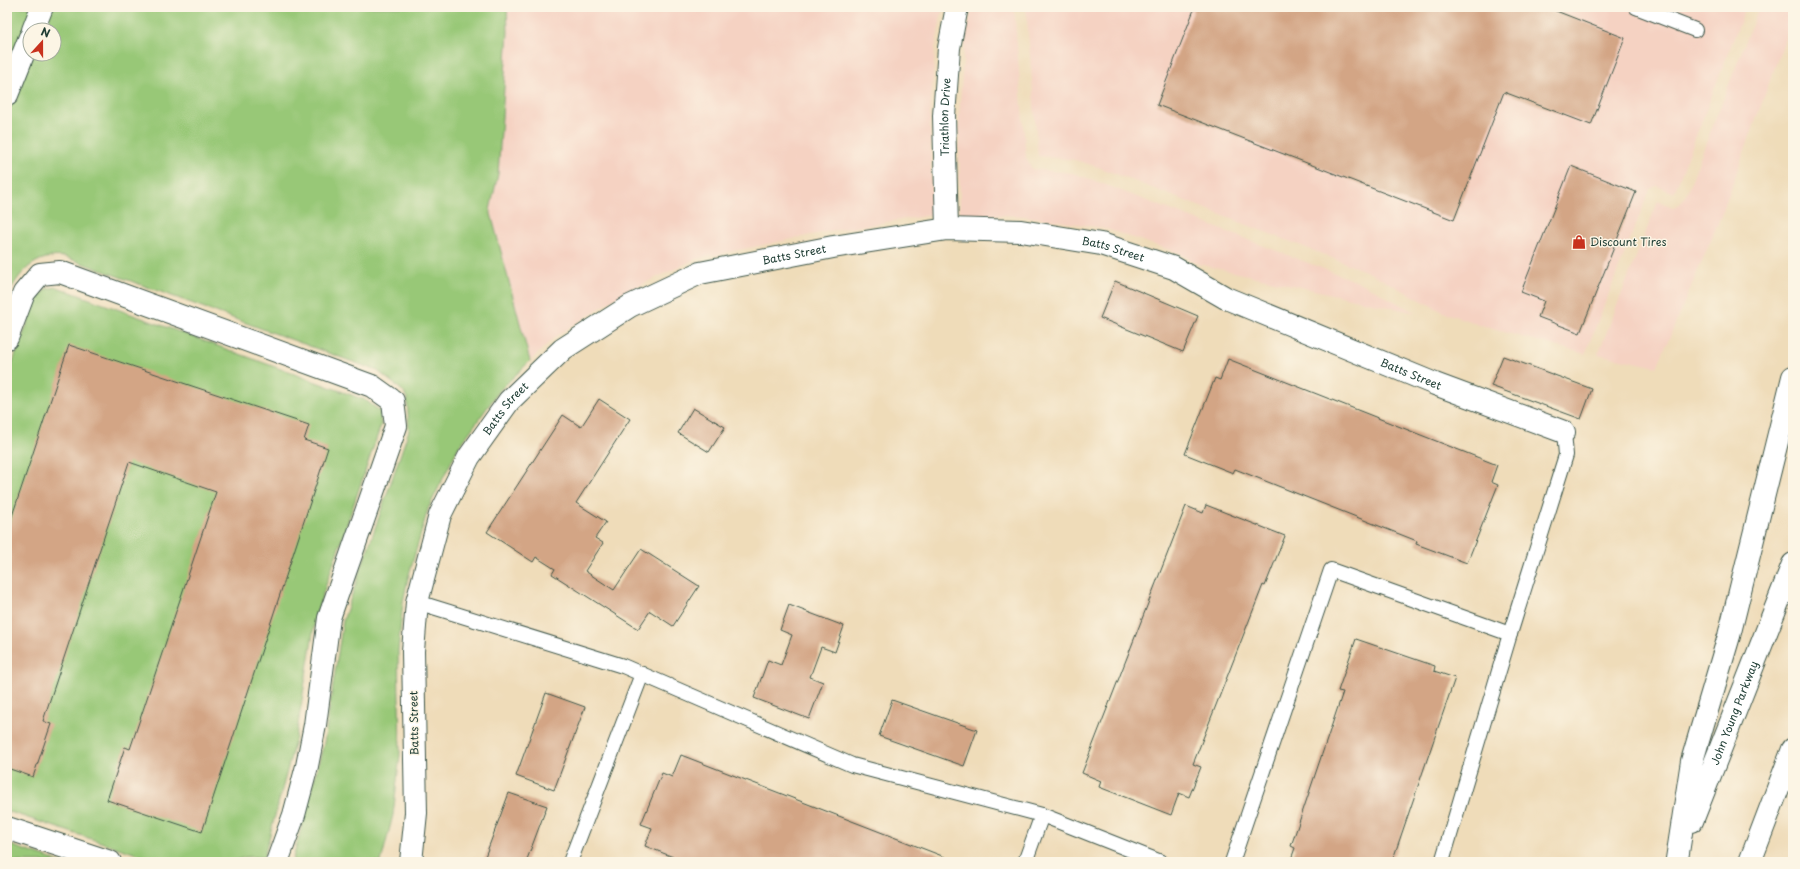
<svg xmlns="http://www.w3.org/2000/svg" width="1800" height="869" font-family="'Playpen Sans',sans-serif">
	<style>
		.built { fill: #f5d2c2 }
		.green { fill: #98c877; stroke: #5c8256; fill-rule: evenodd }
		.building { fill: #d3a585 }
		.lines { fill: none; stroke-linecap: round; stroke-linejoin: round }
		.service-casing { stroke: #3e5548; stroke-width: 16 }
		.minor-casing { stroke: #3e5548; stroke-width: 24 }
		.tertiary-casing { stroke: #3e5548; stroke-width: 24 }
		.trunk-casing { stroke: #3e5548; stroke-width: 24 }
		.service { stroke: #fff; stroke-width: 14 }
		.minor { stroke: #fff; stroke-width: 22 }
		.tertiary { stroke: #fff; stroke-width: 22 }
		.trunk { stroke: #fff; stroke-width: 22 }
		.labels { text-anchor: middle; stroke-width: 3; stroke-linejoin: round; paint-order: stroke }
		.street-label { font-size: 11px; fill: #1f3d34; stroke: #fcf5e5 }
		.poi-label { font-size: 11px; fill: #1f3d34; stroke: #fcf5e5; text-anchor: start }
	</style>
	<rect width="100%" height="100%" fill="#fcf5e5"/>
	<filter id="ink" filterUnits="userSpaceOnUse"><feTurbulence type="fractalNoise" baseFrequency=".025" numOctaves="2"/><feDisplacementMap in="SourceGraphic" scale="8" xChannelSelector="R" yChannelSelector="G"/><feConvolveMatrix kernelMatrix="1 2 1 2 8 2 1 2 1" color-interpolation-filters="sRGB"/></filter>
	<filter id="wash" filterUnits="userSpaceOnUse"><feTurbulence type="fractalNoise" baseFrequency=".012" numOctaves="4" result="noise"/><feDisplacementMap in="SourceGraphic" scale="16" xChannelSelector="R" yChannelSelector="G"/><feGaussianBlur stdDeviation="0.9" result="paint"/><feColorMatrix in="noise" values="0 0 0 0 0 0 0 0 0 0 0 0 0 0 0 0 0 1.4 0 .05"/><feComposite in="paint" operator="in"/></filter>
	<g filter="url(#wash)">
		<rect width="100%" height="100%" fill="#efdcb9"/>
		<g class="built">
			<path d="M507,7H943L935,48L930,117L932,215L831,231L696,259L624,293L556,336L530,361L490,210L498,174L508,32Z"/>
			<path d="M972,7H1014L1026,158L1032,169L1072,173L1093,180L1363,284L1416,313L1198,264L1179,253L1103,228L1024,216L960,214L959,116L964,49Z"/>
			<path d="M1026,7H1746L1674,193L1657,186L1650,189L1585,354L1493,329L1443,312L1368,272L1098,167L1075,160L1038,156Z"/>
			<path d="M1759,7H1793V17L1721,216L1657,367L1598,354L1658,201L1673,207L1680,204L1685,197Z"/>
		</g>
		<g class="green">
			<path d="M7,7H507L508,32L498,174L490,210L530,361L500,390L458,448L428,509L408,578L403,602L398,651L400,755L393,815L381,862H292L324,743L343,621L409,430L407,398L403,391L378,371L65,257C36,253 17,273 7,299ZM30,30H54V54H30Z"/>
			<path d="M57,287L365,400L380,411L381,425L316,614L296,737L264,857H247L229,862H161L7,811V377L36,301L46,289Z"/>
			<path d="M7,844L60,862H7Z"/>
		</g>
		<g id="blocks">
			<g class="building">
				<path d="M1195,7H1546L1625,38L1591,125L1504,92L1454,220L1157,105Z"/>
				<path d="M1571,166L1636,192L1580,333L1538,317L1544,301L1521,292Z"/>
				<path d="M1115,281L1198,316L1183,352L1100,318Z"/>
				<path d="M69,345L309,425L304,440L328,448L202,832L107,800L125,747L130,749L216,492L129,462L43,721L51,724L33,777L7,768V531Z"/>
				<path d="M1503,356L1592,389L1581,419L1491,386Z"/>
				<path d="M1228,359L1497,465L1491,482L1498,485L1467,563L1416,544L1417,541L1235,469L1233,473L1185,454L1215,378L1220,380Z"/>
				<path d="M599,399L630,419L576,503L606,522L595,538L603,543L585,571L614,590L641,549L699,586L673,626L650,611L638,629L552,574L555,569L536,557L533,562L487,532L563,415L581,427Z"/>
				<path d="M693,408L725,427L709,452L678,433Z"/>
				<path d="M1206,505L1285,536L1265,586L1263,585L1193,764L1201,767L1189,797L1179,793L1171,815L1099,787L1101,781L1082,773L1186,506L1203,513Z"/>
				<path d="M789,605L844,626L835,652L821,647L810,677L823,682L809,719L754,698L768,660L781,665L792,635L780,630Z"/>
				<path d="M1356,639L1435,666L1434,671L1455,678L1392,862H1290L1295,848L1291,846L1343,692L1338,691Z"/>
				<path d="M546,693L585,707L554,790L516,776Z"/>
				<path d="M892,700L977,730L964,766L879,736Z"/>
				<path d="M681,755L950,859L949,862H686L645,846L652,828L641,824L662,773L672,777Z"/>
				<path d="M509,793L547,806L526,862H483Z"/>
			</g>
		</g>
	</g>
	<g filter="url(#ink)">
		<use href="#blocks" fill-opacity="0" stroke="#3e5548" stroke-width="1"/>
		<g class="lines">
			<defs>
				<g id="service">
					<path d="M1636,7L1695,30"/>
					<path d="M417,602L623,666L852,765L1042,815L1161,862"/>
					<path d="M1510,634L1566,455L1564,432"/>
					<path d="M570,862L642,674"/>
					<path d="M1025,862L1042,815"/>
					<path d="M1232,862L1331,570L1510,634L1442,862"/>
				</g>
				<g id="minor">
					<path id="s1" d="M947,229L944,116L949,48L957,7"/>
					<path d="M7,338L24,293L40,274L60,272L372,386L393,401L396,426L329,618L315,725L307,766L294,815L277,862"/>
					<path d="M7,828L110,862"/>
					<path id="s2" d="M411,862L416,813L413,651L417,602L440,515L469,457L509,401L563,349L630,306L700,273L833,247L947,229L1021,231L1101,244L1174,268L1226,298L1435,384L1564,432"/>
				</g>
				<g id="tertiary">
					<path d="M33,30L42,7"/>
					<path d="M7,95L30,37"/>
				</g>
				<g id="trunk">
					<path id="s3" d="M1692,821L1793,564"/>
					<path d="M1677,859L1692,761L1729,636L1793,377"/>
					<path d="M1750,862L1793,749"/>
				</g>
			</defs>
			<use href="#service" class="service-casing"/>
			<use href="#minor" class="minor-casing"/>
			<use href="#tertiary" class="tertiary-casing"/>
			<use href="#trunk" class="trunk-casing"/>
			<use href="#service" class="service"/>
			<use href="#minor" class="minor"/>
			<use href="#tertiary" class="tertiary"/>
			<use href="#trunk" class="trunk"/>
		</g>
	</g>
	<defs>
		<symbol id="shop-bare" viewBox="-9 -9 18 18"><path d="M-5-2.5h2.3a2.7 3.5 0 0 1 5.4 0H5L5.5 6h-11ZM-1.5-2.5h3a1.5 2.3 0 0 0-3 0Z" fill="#c8321e" stroke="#fcf5e5" stroke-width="2.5" paint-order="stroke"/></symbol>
	</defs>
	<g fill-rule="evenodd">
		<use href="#shop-bare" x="1569" y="232" width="20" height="20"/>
	</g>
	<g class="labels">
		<g class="street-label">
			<text dy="4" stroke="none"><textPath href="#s1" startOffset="112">Triathlon Drive</textPath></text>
			<text dy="4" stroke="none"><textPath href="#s2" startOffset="1135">Batts Street</textPath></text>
			<text dy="4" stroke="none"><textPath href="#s2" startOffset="812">Batts Street</textPath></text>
			<text dy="4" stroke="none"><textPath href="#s2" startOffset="1459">Batts Street</textPath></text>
			<text dy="4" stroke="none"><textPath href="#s2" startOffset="476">Batts Street</textPath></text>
			<text dy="4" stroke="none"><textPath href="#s3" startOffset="116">John Young Parkway</textPath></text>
			<text transform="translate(414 723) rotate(-91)" y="4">Batts Street</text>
		</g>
		<g class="poi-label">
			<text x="1590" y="246">Discount Tires</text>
		</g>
	</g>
	<rect width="1800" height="869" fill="none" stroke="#fcf5e5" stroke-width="24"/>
	<g transform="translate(42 42) rotate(21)"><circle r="19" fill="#fcf5e5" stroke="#a4ab9e"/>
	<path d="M0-3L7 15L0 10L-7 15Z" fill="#c8321e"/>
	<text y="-6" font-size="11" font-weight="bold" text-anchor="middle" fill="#1f3d34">N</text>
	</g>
</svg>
